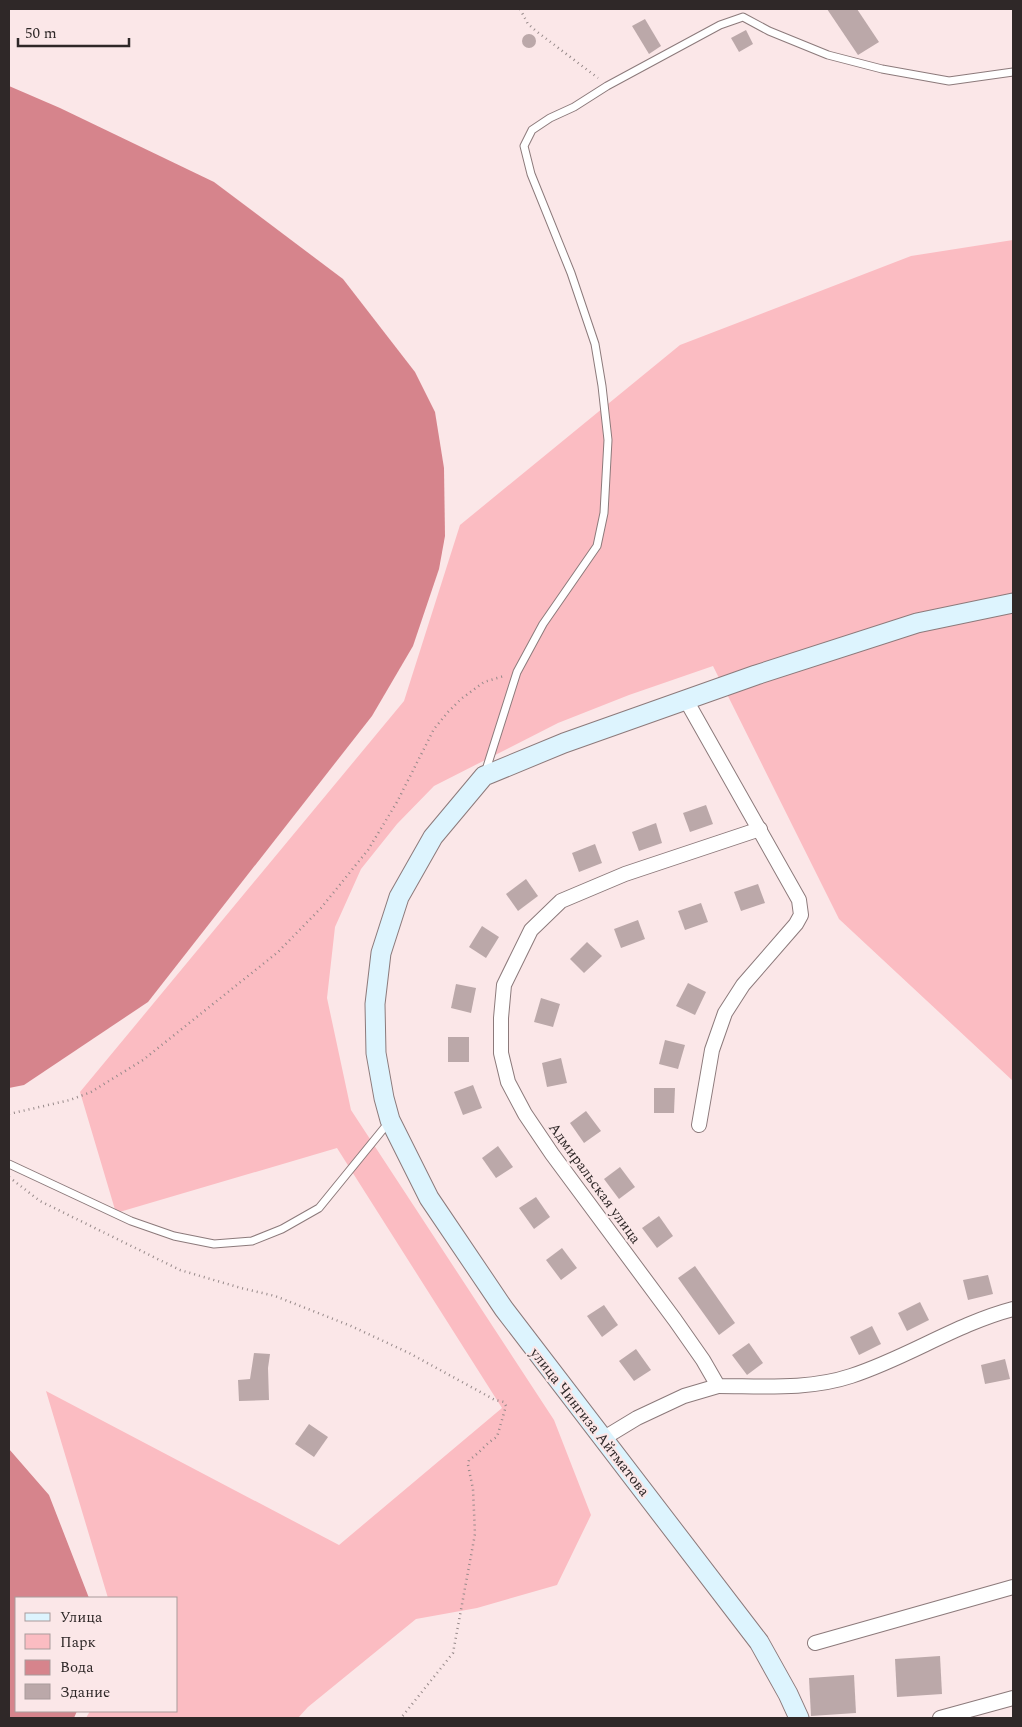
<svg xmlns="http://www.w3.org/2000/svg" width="1022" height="1727" font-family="Spectral,serif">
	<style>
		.green { fill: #fbbcc2 }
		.water { fill: #d6848c }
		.building { fill: #bba8a9 }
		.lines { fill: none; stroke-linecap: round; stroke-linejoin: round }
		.lane-casing { stroke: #8c7a7b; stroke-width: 9 }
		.street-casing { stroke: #8c7a7b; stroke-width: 16 }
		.secondary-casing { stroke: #8c7a7b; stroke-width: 21 }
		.path { stroke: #978a8a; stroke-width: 2.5; stroke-dasharray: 1 4; stroke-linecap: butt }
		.lane { stroke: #fff; stroke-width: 7 }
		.street { stroke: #fff; stroke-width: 14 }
		.secondary { stroke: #ddf4fe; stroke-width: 19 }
		.labels { text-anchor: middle; stroke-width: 4.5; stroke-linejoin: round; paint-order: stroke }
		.street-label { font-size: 15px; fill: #2f2828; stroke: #fbe7e8 }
	</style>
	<rect width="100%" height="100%" fill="#fbe7e8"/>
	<path class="green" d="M1013,240V1081L839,919L713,666L629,695L558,723L434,786L397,824L361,869L335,927L327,998L351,1110L554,1420L591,1515L557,1585L477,1608L416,1619L308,1707L298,1718H86L90,1711H176V1598H108L46,1391L339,1545L502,1408L337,1148L116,1213L80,1092L404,701L460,525L680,345L911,256Z"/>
	<g class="water">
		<path d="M9,86L60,108L214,182L343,279L415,372L435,412L444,468L445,536L439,569L413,646L372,716L148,1002L24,1085L9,1088Z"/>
		<path d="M9,1449L49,1495L89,1598H16V1711H77L74,1718H9Z"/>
	</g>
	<g class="building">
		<path d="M827,9H857L879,42L858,55Z"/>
		<path d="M645,19L661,46L649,54L632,26Z"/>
		<path d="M746,30L753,44L739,52L731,38Z"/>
		<circle cx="529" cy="41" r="7"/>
		<path d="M706,805L713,824L690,832L683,813Z"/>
		<path d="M656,823L662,843L639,851L632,832Z"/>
		<path d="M595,844L602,863L579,872L572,853Z"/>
		<path d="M526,879L538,896L518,911L506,894Z"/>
		<path d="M758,884L765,903L741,911L734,892Z"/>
		<path d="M701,903L708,922L685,930L678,911Z"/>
		<path d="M638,920L645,939L621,948L614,929Z"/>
		<path d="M482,926L499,937L486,958L469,947Z"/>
		<path d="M587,942L602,956L584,973L570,959Z"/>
		<path d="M688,983L706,992L695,1015L676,1006Z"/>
		<path d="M456,984L476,988L471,1013L451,1008Z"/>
		<path d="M541,998L560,1004L553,1027L534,1022Z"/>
		<rect x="448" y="1037" width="21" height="25"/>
		<path d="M665,1040L685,1045L678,1069L659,1064Z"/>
		<path d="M561,1058L567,1083L547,1087L542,1063Z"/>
		<path d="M473,1085L482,1108L463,1115L454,1092Z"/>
		<path d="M654,1088H675L674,1113H654Z"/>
		<path d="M586,1111L601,1131L584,1143L570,1123Z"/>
		<path d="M498,1146L513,1167L496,1178L482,1158Z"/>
		<path d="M620,1167L635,1187L619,1199L604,1179Z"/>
		<path d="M536,1197L550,1217L534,1229L519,1208Z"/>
		<path d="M659,1216L673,1236L657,1248L642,1228Z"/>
		<path d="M562,1248L577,1268L561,1280L546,1260Z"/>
		<path d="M695,1266L735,1323L719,1335L678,1278Z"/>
		<path d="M988,1275L993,1294L968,1300L963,1280Z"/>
		<path d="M920,1302L929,1320L907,1331L898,1313Z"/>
		<path d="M604,1305L618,1325L602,1337L587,1316Z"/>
		<path d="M872,1326L881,1344L859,1355L850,1337Z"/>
		<path d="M749,1343L763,1363L747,1375L732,1355Z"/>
		<path d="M636,1349L651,1370L634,1381L619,1361Z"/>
		<path d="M254,1353L270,1354L268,1368L269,1400L239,1401L238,1380L250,1379Z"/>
		<path d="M1005,1359L1010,1379L985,1384L981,1365Z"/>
		<path d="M309,1424L328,1437L314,1457L295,1444Z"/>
		<path d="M940,1656L942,1694L897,1697L895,1659Z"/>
		<path d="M854,1675L856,1713L811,1716L809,1678Z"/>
	</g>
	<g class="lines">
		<defs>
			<g id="lane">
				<path d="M485,773L517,672L543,624L597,546L604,513L608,440L602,386L595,344L571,273L531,174L524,146L532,130L550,118L574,107L607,86L720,25L743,17L769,31L828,55L882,69L949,81L1013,72"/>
				<path d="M9,1164L131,1221L174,1236L214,1244L252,1241L282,1229L319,1208L389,1122"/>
			</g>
			<g id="street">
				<path d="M686,700L799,900L801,915L796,924L743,985L725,1013L712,1050L699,1125"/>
				<path d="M760,829L625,874L561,901L531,930L504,985L501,1018V1053L508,1082L525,1114L552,1154L675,1320L703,1360L718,1386C762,1386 809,1390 851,1376C907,1358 956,1324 1013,1309"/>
				<path d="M604,1438L637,1418L684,1396L718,1386"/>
				<path d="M815,1643L1013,1587"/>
				<path d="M940,1718L1013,1698"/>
			</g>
			<path id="secondary" d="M799,1718L788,1694L759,1642L504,1309L429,1198L390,1120L384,1098L376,1053L375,1004L381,953L399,897L433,837L484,776L564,743L756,675L917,623L1013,603"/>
		</defs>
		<use href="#lane" class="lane-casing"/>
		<use href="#street" class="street-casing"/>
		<use href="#secondary" class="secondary-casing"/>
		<g class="path">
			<path d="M520,9L528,24L536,31L598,78"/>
			<path d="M9,1114L70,1100L91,1092L143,1060L278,952L321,908L368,850L397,802L434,729L448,712L461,699L484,682L504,676"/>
			<path d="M9,1177L40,1201L180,1270L241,1288L275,1296L351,1326L409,1353L495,1400L504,1402L506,1406L497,1437C486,1443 480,1453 469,1460L468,1465L473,1489L475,1534L453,1653L401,1718"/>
		</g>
		<use href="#lane" class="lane"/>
		<use href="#street" class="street"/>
		<use href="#secondary" class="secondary"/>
	</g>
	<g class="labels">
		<g class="street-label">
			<text transform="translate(595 1183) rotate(54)" y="5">Адмиральская улица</text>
			<text transform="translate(590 1422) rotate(52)" y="5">улица Чингиза Айтматова</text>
		</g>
	</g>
	<rect width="1022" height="1727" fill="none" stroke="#2f2828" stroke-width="20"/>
	<rect x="15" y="1597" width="162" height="115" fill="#fbe7e8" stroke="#a99b9b"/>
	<rect x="25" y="1613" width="25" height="8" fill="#ddf4fe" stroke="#a99b9b"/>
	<text x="60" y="1622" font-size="15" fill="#2f2828">Улица</text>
	<rect x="25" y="1634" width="25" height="15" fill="#fbbcc2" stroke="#a99b9b"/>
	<text x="60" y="1647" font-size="15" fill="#2f2828">Парк</text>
	<rect x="25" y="1660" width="25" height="15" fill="#d6848c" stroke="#a99b9b"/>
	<text x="60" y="1672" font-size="15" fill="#2f2828">Вода</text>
	<rect x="25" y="1684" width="25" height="15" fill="#bba8a9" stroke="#a99b9b"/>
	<text x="60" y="1697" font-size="15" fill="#2f2828">Здание</text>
	<path d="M18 38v8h111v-8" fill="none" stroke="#2f2828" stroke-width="2.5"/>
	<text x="25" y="38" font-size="15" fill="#2f2828" stroke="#fbe7e8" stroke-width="4" paint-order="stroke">50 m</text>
</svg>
